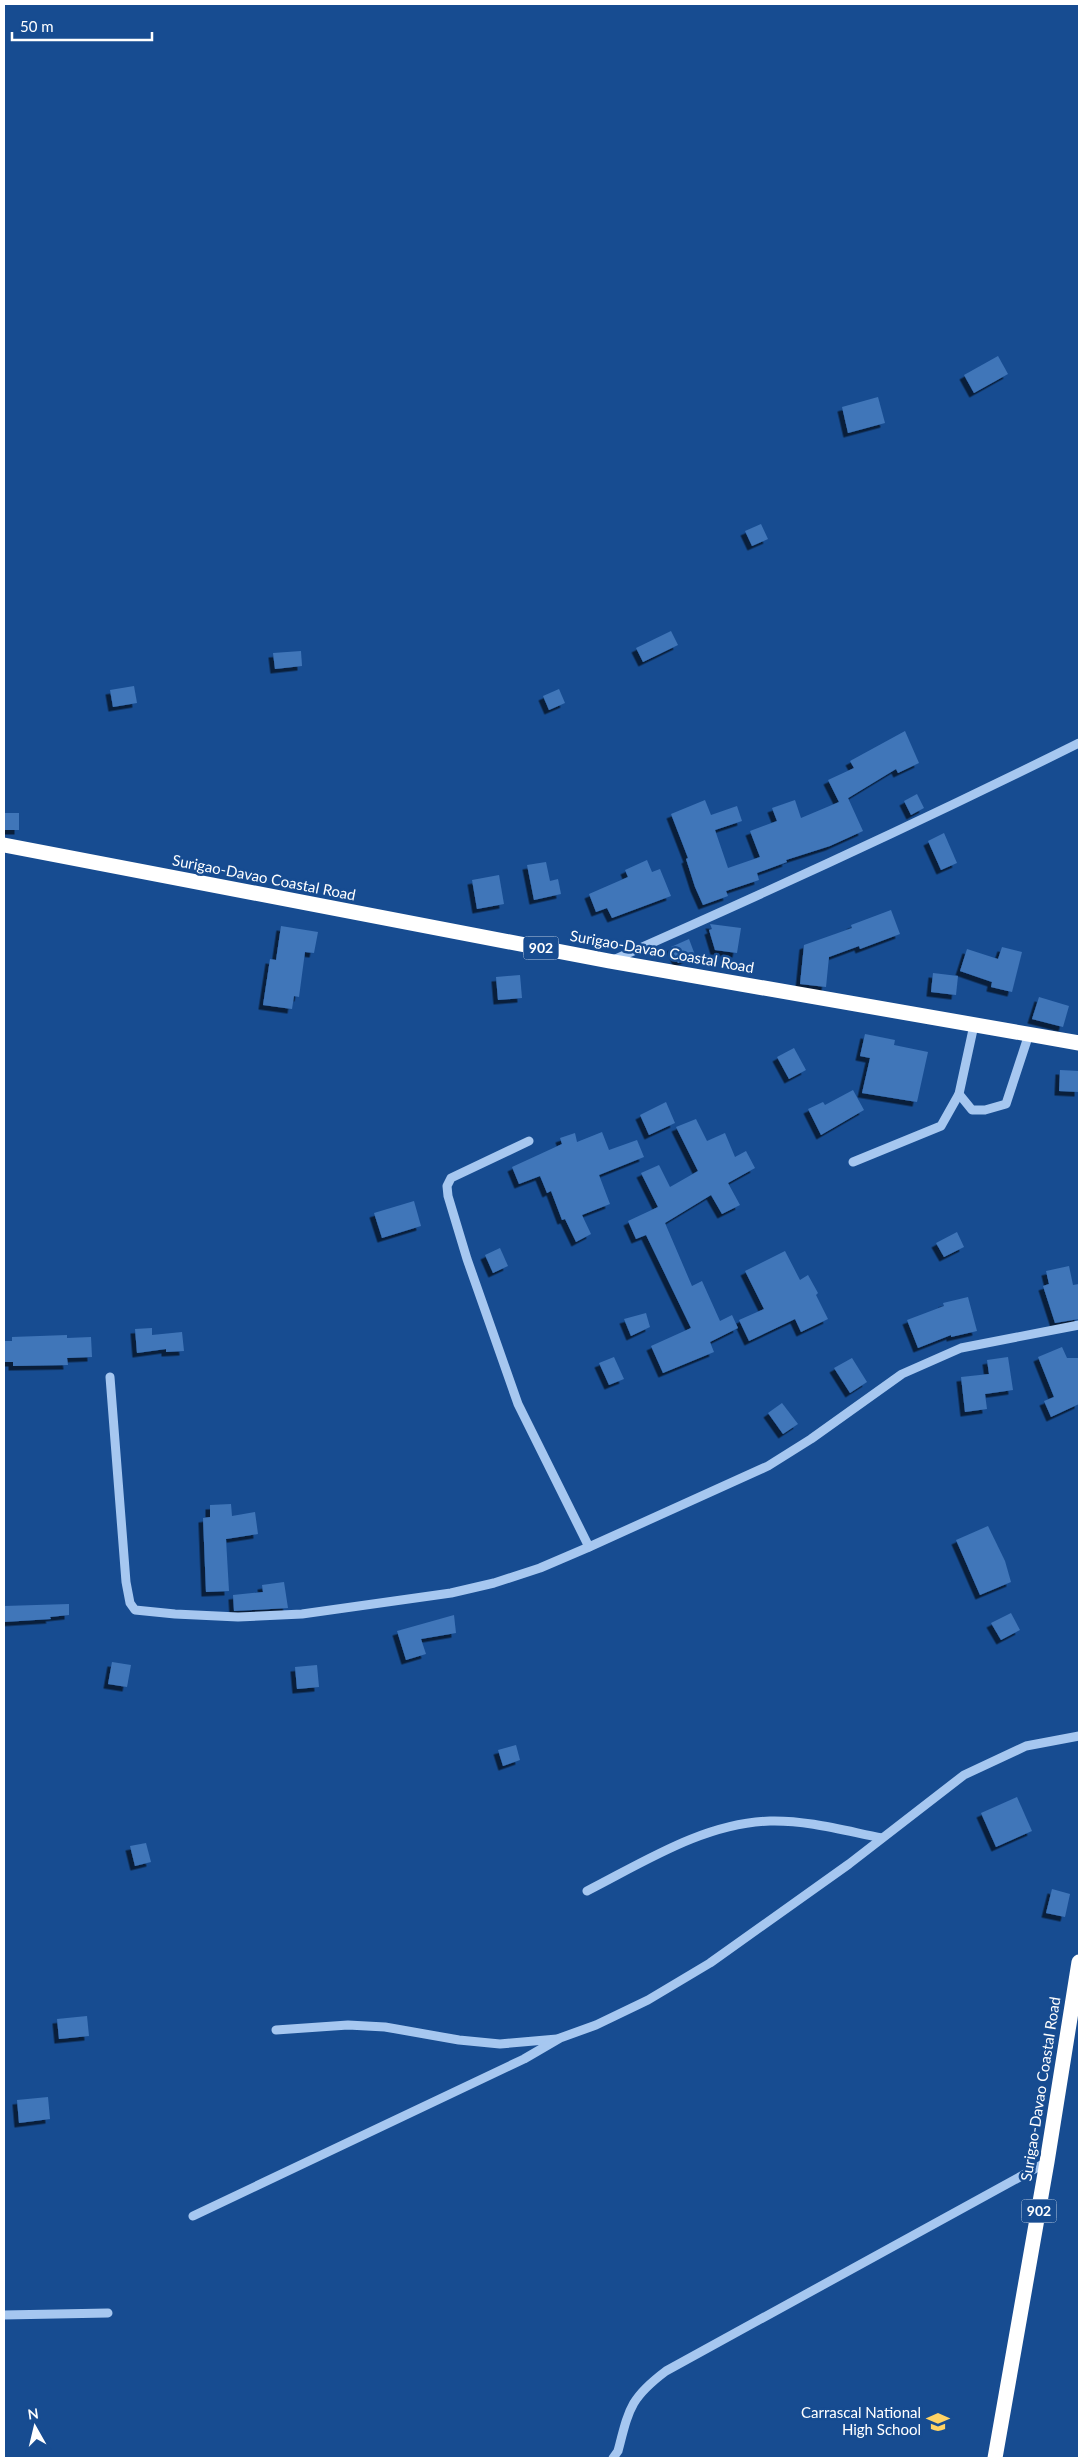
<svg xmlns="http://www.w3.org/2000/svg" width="1083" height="2462" font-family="Lato,sans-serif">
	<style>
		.building { fill: #4076b9; filter: url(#shadow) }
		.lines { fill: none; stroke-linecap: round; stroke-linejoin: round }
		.minor { stroke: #a6c7f0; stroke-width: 9 }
		.highway { stroke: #fff; stroke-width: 15 }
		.labels { text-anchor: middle; stroke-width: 5; stroke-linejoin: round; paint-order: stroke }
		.shield { fill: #174c91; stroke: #b9c9de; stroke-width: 1 }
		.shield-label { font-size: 14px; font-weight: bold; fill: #fff }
		.street-label { font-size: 15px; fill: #fff; stroke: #174c91 }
		.poi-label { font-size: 15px; fill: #fff; stroke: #174c91; text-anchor: end }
	</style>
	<defs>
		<filter id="shadow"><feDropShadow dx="-4.5" dy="4.5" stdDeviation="0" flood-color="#0009"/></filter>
	</defs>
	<rect width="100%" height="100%" fill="#174c91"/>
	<g class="building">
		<path d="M998,356L1008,374L974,393L964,375Z"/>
		<path d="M878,397L885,423L848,433L842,407Z"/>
		<path d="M761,524L768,539L752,546L745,531Z"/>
		<path d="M671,631L678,645L643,662L636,648Z"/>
		<path d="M301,651L302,666L275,669L273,653Z"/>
		<path d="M134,686L137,703L113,707L110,690Z"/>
		<path d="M559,689L565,703L549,710L543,696Z"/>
		<path d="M905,731L919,763L898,773L896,769L845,800L848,798L863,831L830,846L786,860L787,862L757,873L759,880L726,891L728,896L703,905L695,887L686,859L688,858L671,814L705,800L711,815L737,806L742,821L715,830L728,868L760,857L750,831L777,821L772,808L795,800L801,818L839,802L828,780L854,768L850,761Z"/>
		<path d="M917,794L924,808L911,815L904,801Z"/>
		<rect x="4" y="813" width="15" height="17"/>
		<path d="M944,833L957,863L941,870L928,841Z"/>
		<path d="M647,860L652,872L660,869L671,896L612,918L607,908L596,912L589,894L628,877L625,870Z"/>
		<path d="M546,862L550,881L558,879L561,894L534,900L527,865Z"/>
		<path d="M499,875L504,904L477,909L472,880Z"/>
		<path d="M891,910L900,934L860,949L859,946L829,957L826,987L800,984L804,945L852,928L851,925Z"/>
		<path d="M710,924L741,928L737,953L715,950L709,930L712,929Z"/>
		<path d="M281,926L318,932L314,953L305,952L299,997L294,996L292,1009L263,1005L270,959L276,960Z"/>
		<path d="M689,939L695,955L678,963L671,947Z"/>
		<path d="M1002,947L1022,952L1012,992L991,987L992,982L960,971L967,949L998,959Z"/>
		<path d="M933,973L958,976L956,995L931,992Z"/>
		<path d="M520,975L522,998L498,1000L496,977Z"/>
		<path d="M1039,997L1069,1006L1063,1027L1032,1019Z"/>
		<path d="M865,1034L895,1040L894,1045L928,1052L917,1102L862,1093L870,1058L860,1056Z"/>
		<path d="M794,1048L806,1070L789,1079L777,1057Z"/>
		<path d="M1060,1070L1079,1071V1092L1059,1091Z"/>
		<path d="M853,1090L864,1110L821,1135L808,1109L823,1102L825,1105Z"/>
		<path d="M666,1102L675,1123L649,1135L640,1115Z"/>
		<path d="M696,1119L707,1141L725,1133L735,1157L746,1151L755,1168L728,1183L740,1205L722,1214L711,1195L665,1223L692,1286L702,1281L720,1321L732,1315L738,1328L710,1342L714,1352L663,1373L651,1346L691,1328L646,1235L636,1239L628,1221L658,1207L641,1173L659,1165L670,1187L698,1171L676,1127Z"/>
		<path d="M602,1132L609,1150L637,1140L644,1157L599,1175L610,1204L582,1215L591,1234L576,1242L565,1219L562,1220L551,1191L547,1193L540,1176L519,1184L512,1167L562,1144L560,1138L575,1133L577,1142Z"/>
		<path d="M414,1201L421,1226L382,1238L374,1213Z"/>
		<path d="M957,1232L964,1247L944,1257L936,1243Z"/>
		<path d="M500,1248L508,1266L493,1273L485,1255Z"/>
		<path d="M785,1251L800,1280L808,1275L818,1293L816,1295L828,1319L801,1332L795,1319L749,1341L739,1320L764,1309L745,1271Z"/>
		<path d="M1069,1266L1073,1285L1079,1284V1319L1055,1323L1043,1286L1049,1284L1046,1271Z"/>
		<path d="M968,1297L977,1331L951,1337V1335L918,1348L907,1320L944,1306L943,1303Z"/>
		<path d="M646,1313L650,1327L631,1336L624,1319Z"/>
		<path d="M152,1328V1335L182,1332L184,1351L166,1352V1349L137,1353L135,1329Z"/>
		<path d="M67,1335V1338L91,1337L92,1357L67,1358L68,1365L13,1366V1362H4V1341H12V1337Z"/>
		<path d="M1062,1347L1067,1358H1079V1404L1051,1417L1044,1401L1054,1397L1038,1357Z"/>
		<path d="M614,1357L624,1379L609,1385L599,1363Z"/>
		<path d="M1008,1357L1013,1390L985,1394L987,1409L965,1412L961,1377L989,1374L987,1360Z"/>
		<path d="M852,1358L867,1382L850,1393L834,1368Z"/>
		<path d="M782,1403L798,1424L783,1434L768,1413Z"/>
		<path d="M231,1504L232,1516L255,1512L258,1534L226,1539L229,1591L206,1592L203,1518L210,1517V1505Z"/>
		<path d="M988,1526L1005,1561L1011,1582L980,1595L956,1540Z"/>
		<path d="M284,1582L288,1608L234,1611L233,1595L263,1592L262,1585Z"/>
		<path d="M69,1604V1615L50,1617L51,1619L4,1622V1606Z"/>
		<path d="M1011,1613L1020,1630L1001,1640L991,1623Z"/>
		<path d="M454,1615L456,1633L421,1639L426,1654L406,1660L397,1631Z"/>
		<path d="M112,1662L131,1665L127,1687L108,1684Z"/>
		<path d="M317,1665L319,1687L297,1689L295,1667Z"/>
		<path d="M516,1745L520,1760L503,1766L498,1750Z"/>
		<path d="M1017,1797L1032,1831L996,1847L981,1813Z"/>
		<path d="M146,1843L151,1862L135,1866L130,1846Z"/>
		<path d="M1052,1889L1070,1894L1065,1917L1046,1913Z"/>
		<path d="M87,2016L89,2036L59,2039L57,2019Z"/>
		<path d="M48,2097L50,2119L19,2123L17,2100Z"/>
	</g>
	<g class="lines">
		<g class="minor">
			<path d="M613,960C770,891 926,819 1079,743"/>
			<path d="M959,1094L972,1110H985L1006,1104L1029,1034"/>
			<path d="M529,1141L451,1178L447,1186L448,1196L467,1259L518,1404L589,1547"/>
			<path d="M853,1162L941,1126L959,1094L974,1025"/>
			<path d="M110,1377L126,1582L130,1603L135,1610L175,1614L238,1617L302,1614L451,1593L494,1583L540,1568L589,1547L768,1466L811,1439L902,1374L961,1348L1079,1325"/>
			<path d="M587,1891C644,1862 704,1823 770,1821C807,1820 846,1831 882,1838"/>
			<path d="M276,2030L348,2025L385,2027L459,2040L500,2044L557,2039"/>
			<path d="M193,2216L524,2059L560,2038L596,2025L648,2000L710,1963L849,1864L964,1775L1026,1746L1079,1736"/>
			<path d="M4,2315L108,2313"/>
			<path d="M613,2458L618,2451C629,2409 630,2398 666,2371L1047,2162"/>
		</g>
		<g class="highway">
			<path d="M4,845L609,961L1079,1043"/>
			<path d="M995,2458L1047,2162L1079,1962"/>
		</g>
	</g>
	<defs>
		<symbol id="school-bare" viewBox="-9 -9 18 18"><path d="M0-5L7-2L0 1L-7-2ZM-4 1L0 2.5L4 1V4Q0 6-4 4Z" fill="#ffd365" stroke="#174c91" stroke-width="2.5" paint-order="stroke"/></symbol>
	</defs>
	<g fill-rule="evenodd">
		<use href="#school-bare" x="922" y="2406" width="32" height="32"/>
	</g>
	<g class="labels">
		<g class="shield">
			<rect x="523.5" y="936.5" width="35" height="23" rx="4"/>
			<rect x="1021.5" y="2199.5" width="35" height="23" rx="4"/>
		</g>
		<g class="shield-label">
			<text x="541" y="953">902</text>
			<text x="1039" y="2216">902</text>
		</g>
		<g class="street-label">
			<text transform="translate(264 878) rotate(11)" y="5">Surigao-Davao Coastal Road</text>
			<text transform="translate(662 952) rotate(10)" y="5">Surigao-Davao Coastal Road</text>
			<text transform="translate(1041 2089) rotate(-81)" y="5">Surigao-Davao Coastal Road</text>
		</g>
		<g class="poi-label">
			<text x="921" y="2418">Carrascal National<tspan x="921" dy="17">High School</tspan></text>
		</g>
	</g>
	<rect width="1083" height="2462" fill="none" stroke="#ffffff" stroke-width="10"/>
	<g transform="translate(35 2427) rotate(352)" stroke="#174c91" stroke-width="4" paint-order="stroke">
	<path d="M0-4L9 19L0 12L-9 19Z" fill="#ffffff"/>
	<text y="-8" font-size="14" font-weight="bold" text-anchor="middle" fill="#ffffff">N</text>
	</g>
	<path d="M12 32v8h140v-8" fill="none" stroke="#ffffff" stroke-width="2.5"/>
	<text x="20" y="32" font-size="15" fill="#ffffff" stroke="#174c91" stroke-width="4" paint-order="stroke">50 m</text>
</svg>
